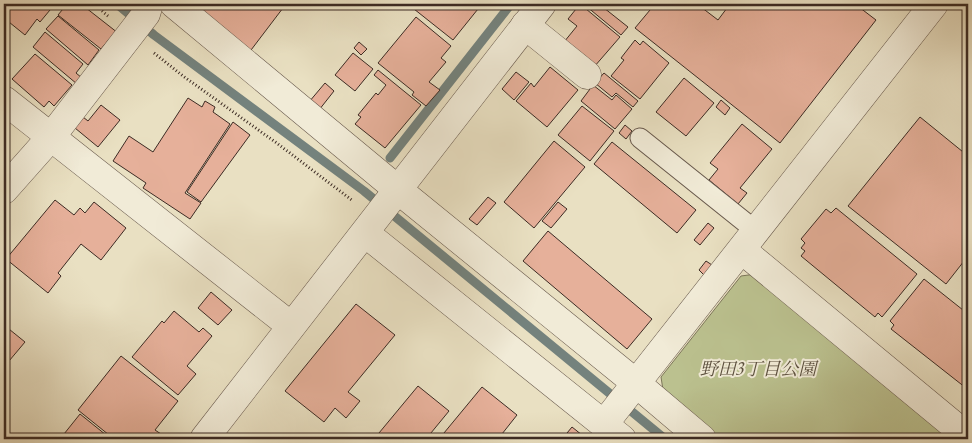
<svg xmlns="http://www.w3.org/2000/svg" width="972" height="443" font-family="'EB Garamond','Noto Serif JP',serif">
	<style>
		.green { fill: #bbc18f; stroke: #7c765a }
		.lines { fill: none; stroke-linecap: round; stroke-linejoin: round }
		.stream { stroke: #74827d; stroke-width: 9 }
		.building { fill: #e6b09a; stroke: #3c2b24 }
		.lane-casing { stroke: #67584c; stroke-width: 21 }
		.street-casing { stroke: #67584c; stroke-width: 29 }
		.path { stroke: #3c2b24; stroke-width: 3; stroke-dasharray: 1 2.5; stroke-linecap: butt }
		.lane { stroke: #f1ebd7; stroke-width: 19 }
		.street { stroke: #f1ebd7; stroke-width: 28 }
		.labels { text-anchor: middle; stroke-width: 4; stroke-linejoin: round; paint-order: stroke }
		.park-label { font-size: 18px; font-style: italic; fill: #5c503f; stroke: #f1ebd7 }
	</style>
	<rect width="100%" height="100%" fill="#e9e0c2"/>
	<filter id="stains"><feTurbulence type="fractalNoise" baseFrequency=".004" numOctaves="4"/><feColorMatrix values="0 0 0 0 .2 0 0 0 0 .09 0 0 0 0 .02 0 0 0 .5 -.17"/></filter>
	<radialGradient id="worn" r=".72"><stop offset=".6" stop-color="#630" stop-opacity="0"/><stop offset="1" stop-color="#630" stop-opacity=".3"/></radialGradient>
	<path class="green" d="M756,274L954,439H722L663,390L661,377L741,276Z"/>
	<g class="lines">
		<g class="stream">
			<path d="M117,4L154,35L364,191L665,439"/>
			<path d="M390,158L511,4"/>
		</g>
	</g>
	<g class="building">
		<path d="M4,4H55L40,22L37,19L25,35L4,18Z"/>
		<path d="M67,4H81L118,33L113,39L111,37L101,49L58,15Z"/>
		<path d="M204,4H286L248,54L194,18Z"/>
		<path d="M419,4H482L453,40L414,9Z"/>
		<path d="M580,4L620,37L594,67L564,42L577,26L568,19Z"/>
		<path d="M587,4H599L628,27L621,35L586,6Z"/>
		<path d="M655,4H697L718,20L730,4H855L876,20L780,143L635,28Z"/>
		<path d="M58,16L99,50L88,65L46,29Z"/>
		<path d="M416,17L451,46L441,58L446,62L429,82L440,90L426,106L412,95L414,92L378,63Z"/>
		<path d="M45,32L83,64L76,73L82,78L77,84L33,47Z"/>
		<path d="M635,40L640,45L643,41L669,63L640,99L611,76L624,60L621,58Z"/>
		<path d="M359,42L367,49L361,55L354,48Z"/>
		<path d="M353,53L373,69L355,91L335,75Z"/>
		<path d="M35,54L72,85L54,106L49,101L44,107L12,79Z"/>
		<path d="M550,67L578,90L547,127L516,101L531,83L534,87Z"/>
		<path d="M378,70L421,105L385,148L355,124L361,117L358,115L376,93L378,95L386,85L374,75Z"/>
		<path d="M516,72L529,82L514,100L502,89Z"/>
		<path d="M604,73L638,101L633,107L616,93L612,97L595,83Z"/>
		<path d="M684,78L714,103L686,136L656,112Z"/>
		<path d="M325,83L334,91L319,110L309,102Z"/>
		<path d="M593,85L612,100L616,95L632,109L615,129L581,101Z"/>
		<path d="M188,98L202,107L205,101L215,107L213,112L230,124L185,193L201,203L190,219L143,188L146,183L113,161L129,136L153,152Z"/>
		<path d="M721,100L730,108L725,115L716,107Z"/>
		<path d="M101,105L120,120L98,147L75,128L83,117L88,121Z"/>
		<path d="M582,106L614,131L590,161L558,135Z"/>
		<path d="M920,117L968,156V256L946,284L848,206Z"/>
		<path d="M233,122L250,135L201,202L187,192Z"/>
		<path d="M742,124L772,149L740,188L747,193L738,204L709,180L718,169L710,163Z"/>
		<path d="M625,125L632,131L626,139L619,133Z"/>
		<path d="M554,141L585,167L534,228L504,202Z"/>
		<path d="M612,142L696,210L677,233L594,164Z"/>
		<path d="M488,197L496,203L477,225L469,219Z"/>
		<path d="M55,200L74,215L80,208L85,213L94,202L126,228L101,260L81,244L58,273L61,276L48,293L6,259Z"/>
		<path d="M558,202L567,209L551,228L542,221Z"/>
		<path d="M836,208L917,274L882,317L878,313L875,317L801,256L805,251L801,248L805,243L801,239L826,209L831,213Z"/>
		<path d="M708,223L714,228L700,245L694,240Z"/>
		<path d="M548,231L652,319L627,349L523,261Z"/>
		<path d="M706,261L712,265L704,275L699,270Z"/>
		<path d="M924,279L968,314V385L966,388L891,329L894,325L890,321Z"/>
		<path d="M211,292L232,310L218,325L198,308Z"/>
		<path d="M356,304L395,335L348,392L360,401L346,418L335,408L324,422L285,391Z"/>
		<path d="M174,311L199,332L203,328L212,336L187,366L196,374L178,395L132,357L162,321L164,323Z"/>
		<path d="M4,325L25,342L4,367Z"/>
		<path d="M121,356L178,401L155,430L161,434L157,439H114L78,410Z"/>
		<path d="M418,386L449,411L426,439H374Z"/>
		<path d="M482,387L517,415L498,439H439Z"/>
		<path d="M80,414L111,439H60Z"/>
		<path d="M572,427L587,439H562Z"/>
	</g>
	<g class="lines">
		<defs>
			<path id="lane" d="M640,138L756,231"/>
			<g id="street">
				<path d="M174,4L397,189L637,384L702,439"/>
				<path d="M525,25L587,75"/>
				<path d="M4,100L291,326"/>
				<path d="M4,190L51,137L146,14L149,4"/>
				<path d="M365,233L622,439"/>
				<path d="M742,250L968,437"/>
				<path d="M604,424L934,4"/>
				<path d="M204,439L542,4"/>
			</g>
		</defs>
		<use href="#lane" class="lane-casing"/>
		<use href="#street" class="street-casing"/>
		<g class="path">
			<path d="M94,4L108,16"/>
			<path d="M154,53L183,76L278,144L353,201"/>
		</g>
		<use href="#lane" class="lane"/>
		<use href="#street" class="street"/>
	</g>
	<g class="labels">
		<g class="park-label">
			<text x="758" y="375">野田3丁目公園</text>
		</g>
	</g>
	<rect width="972" height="443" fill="none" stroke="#e9e0c2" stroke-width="20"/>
	<rect x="5" y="5" width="962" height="433" fill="none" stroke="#3c2b24" stroke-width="2.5"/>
	<rect x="10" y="10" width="952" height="423" fill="none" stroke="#3c2b24"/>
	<rect width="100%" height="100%" filter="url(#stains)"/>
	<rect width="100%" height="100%" fill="url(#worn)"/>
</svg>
